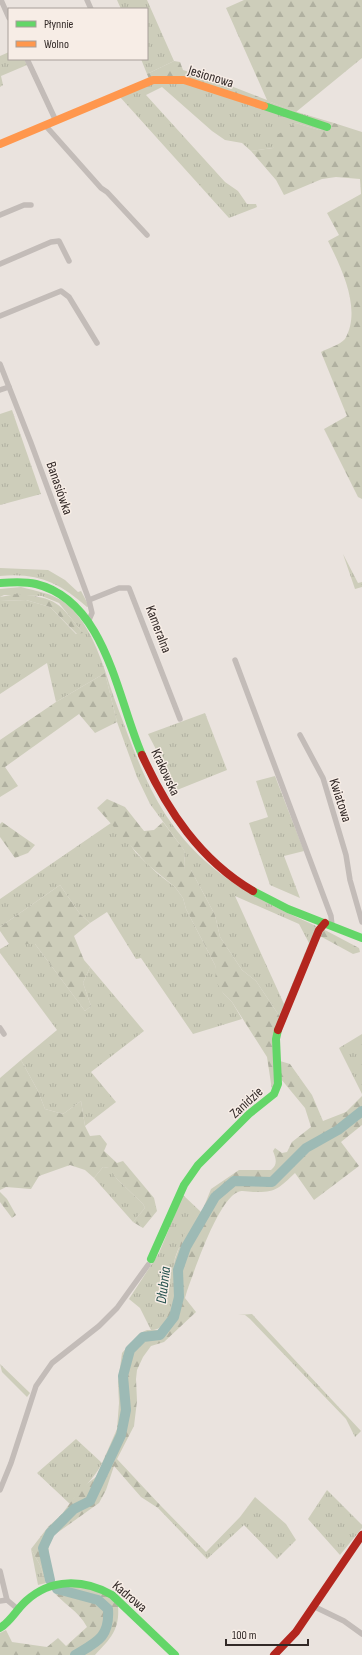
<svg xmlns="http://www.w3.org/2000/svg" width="362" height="1655" font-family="'Sofia Sans Condensed',sans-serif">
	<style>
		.grass { fill: url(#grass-tufts); fill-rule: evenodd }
		.forest { fill: url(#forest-firs) }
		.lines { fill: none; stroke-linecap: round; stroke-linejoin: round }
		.river { stroke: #9dbab5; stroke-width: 10 }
		.street { stroke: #c3bcb8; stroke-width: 5.5 }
		.fast { stroke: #63d668; stroke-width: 8 }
		.slow { stroke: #ff974d; stroke-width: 8 }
		.jam { stroke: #b3261e; stroke-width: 8 }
		.labels { text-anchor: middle; stroke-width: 3; stroke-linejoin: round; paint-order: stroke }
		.street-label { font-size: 14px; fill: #322927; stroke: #f7ede6 }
		.water-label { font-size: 15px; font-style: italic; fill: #214f4c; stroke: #f7ede6 }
	</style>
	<defs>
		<pattern id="grass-tufts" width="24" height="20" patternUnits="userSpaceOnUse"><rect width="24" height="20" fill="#cdcdba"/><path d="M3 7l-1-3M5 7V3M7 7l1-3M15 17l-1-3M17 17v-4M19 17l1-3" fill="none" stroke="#b0b0a0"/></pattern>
		<pattern id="forest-firs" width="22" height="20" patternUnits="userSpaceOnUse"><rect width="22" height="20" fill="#cdcdba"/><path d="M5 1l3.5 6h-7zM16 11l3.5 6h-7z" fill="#b0b0a0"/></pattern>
	</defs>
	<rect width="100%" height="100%" fill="#eae3de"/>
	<g class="grass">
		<path d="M117,0H147L174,61L147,74L141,59H147V9H121Z"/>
		<path d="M9,52V59H24L27,65L1,76L3,85L0,87V56Z"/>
		<path d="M184,77L268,101L297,112L334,123L319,130L296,123L273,148L251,151L242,143L225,140L212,131L162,87L146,95L225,182L238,191L247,204H256L257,207L229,218L120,97L151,84Z"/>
		<path d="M12,410L41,494L0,505V414Z"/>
		<path d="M343,554L358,583L362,582V587L355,589Z"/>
		<path d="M0,568L48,570L65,580L78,592L81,591L89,606L87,607C60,583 37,572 0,576Z"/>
		<path d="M21,587C36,591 51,593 64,602C94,625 104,670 116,703C132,745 146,788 172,824C208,875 261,902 316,926L311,947L280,1017L256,981L242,970L220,937L215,915L191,870L185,871L184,850L150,804L137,777L117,722L105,673L56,702L47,663L0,694V601L26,600L50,607L76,634L82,632L59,603L42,596L4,595L0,597V589ZM235,896L299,924L309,943L284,1004Z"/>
		<path d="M205,713L227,770L177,790L148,734Z"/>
		<path d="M275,776L304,851L284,856L300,898L270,885L249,823L268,817L256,781Z"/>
		<path d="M111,823L125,837L136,853L158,874L175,887L183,898L186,909L215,965L223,993L232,1002L242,1019L193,1034L141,958L136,959L107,912L90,923L80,914L60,885L0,927V899Z"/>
		<path d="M9,944H35L85,1011L91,1006L83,983L90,967L144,1031L91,1072L116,1102L85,1126L81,1101L63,1114L45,1109L38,1091L21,1060L57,1030L0,953V949Z"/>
		<path d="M362,1034V1094L339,1048Z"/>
		<path d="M103,1167L110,1168L117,1179L143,1204L145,1208L133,1222L94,1178Z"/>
		<path d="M183,1195L201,1212C190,1227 181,1240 175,1258C172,1269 176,1280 175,1292C175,1305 167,1331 151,1330L140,1308L129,1299L159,1253Z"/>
		<path d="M252,1314L361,1431L355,1437L346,1419L250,1319L245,1315H238Z"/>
		<path d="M0,1364L30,1393L27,1397L2,1372Z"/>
		<path d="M76,1439L102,1463C94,1480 81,1488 70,1504L37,1473Z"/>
		<path d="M327,1490L362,1525V1528L340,1555L308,1519Z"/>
		<path d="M255,1497L286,1524L296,1540L277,1559L244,1525L207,1559L158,1508L160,1505L206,1552L240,1517Z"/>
		<path d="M31,1549L40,1565L46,1583L38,1585Z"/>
	</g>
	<g class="forest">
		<path d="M244,0H362V58L296,112L268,101L260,105L184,77L151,84L147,74L174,61L180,62L183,70L218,81L267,100L226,8Z"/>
		<path d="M296,123L319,130L334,123L362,132V499L358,497L324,429L347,416L321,352C328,348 340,345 345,339C362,310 342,269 328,241L339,235L327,213L361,194L360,179L336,177L322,179L284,195L276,180L251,151L273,148L277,135Z"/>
		<path d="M17,594C58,598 58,602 83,633L77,634L50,607L26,600L0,601V597Z"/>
		<path d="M105,673L117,722L95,733L79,714L5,767L18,786L0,797V740L56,702Z"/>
		<path d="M107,799L125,807L144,831L154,830L163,822L184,850L185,870H191L215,915L220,937L242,970L256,981L280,1017L277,1083L272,1090L267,1057L232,1002L223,993L215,980L216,971L215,965L186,909L183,898L175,887L147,864L97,808Z"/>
		<path d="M2,822L35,845L28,853L15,858L0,837V824Z"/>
		<path d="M60,885L80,914L90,923L74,936L84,960L90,967L83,983L91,1006L85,1011L35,944H9L0,931V927Z"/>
		<path d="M323,929L359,948L360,952L353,954L320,936Z"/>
		<path d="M21,1060L38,1091L45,1109L63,1114L81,1101L85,1126L90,1136L100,1135L107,1144L104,1151L117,1163L123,1161L154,1198L157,1211L143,1228L133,1222L145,1208L143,1204L117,1179L109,1168L103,1167L94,1178L85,1170L70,1165L39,1176L31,1189L6,1187L0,1190V1078Z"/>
		<path d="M280,1061L290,1064L312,1095L323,1121L346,1112L362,1096V1125L341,1142L359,1166L314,1200L295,1173C279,1188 276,1193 253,1192C249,1192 242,1190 238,1192C218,1200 195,1269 187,1291L185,1298L196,1312L164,1342L151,1346L143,1357L137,1370L136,1379L137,1401L134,1426L117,1459L160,1505L158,1508L141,1497L114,1466L106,1490L99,1503L50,1538C47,1554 49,1564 54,1579L46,1583L40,1565L31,1549L48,1527L62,1514L81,1488L96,1477L117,1429L119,1403L118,1382L122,1353L140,1333L147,1330H159L165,1324L175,1292L173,1268L175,1259L184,1234L203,1209L211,1189L239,1170H271C278,1164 276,1159 273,1151L275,1148L282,1153L287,1152L292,1142L311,1127L305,1108L281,1079Z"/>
		<path d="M0,1192L7,1199L16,1215L12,1218L0,1202Z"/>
		<path d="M60,1586H77L104,1593L118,1606C120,1630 110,1639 95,1655H0V1633L6,1630L12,1642L47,1647L58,1638L66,1646L87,1627C78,1610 63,1604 52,1590Z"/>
	</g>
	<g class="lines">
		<g class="river">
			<path d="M50,1580L43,1548L50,1533L74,1509L90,1501L121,1435L126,1410L123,1376L130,1350L143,1337L160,1335L174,1317L179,1297L178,1270L186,1247L215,1197L234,1181L272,1182L306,1148L338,1130L362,1111"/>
			<path d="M57,1589L98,1600L108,1609C110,1637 97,1642 75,1655"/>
		</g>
		<g class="street">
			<path d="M1,0L9,18"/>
			<path d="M87,0L91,9"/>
			<path d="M27,59L56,121"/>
			<path d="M45,125L101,188L107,192L147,235"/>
			<path d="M0,215L24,205H31"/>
			<path d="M0,264L51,242L59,241L69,261"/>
			<path d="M0,316L61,291L69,297L97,343"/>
			<path d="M0,364L31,443L89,600L92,613L89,620"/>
			<path d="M0,390L9,387"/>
			<path d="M89,600L119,588H129L180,719"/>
			<path d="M235,660L331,916L332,926"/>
			<path d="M300,735L323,778L346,855L350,880L362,922"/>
			<path d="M0,1028L4,1034"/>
			<path d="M0,1490L11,1463L36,1386L52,1363L99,1326L117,1308L148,1265"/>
			<path d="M0,1571L7,1600L19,1610"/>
			<path d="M0,1601L7,1600"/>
			<path d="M313,1606L344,1621L362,1634"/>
		</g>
		<g class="fast">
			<path d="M264,106L327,127"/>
			<path d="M0,583C12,582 24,581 36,584C106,601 117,698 142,755"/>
			<path d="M253,891L288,909L362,938"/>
			<path d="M151,1259L184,1185L198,1165L249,1114L274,1094L278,1084L276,1039L278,1030"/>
			<path d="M0,1628C11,1621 16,1610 26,1601C51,1578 84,1579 112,1595L175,1655"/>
		</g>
		<path class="slow" d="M0,144L153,80H184L264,106"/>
		<g class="jam">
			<path d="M142,755C167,810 200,860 253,891"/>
			<path d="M278,1030L319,930L325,923"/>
			<path d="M274,1655L296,1632L362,1535"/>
		</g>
	</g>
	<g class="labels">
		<g class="street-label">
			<text transform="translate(211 76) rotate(17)" y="5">Jesionowa</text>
			<text transform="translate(60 488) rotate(71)" y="5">Banasiówka</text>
			<text transform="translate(159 629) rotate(69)" y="5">Kameralna</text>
			<text transform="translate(166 772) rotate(65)" y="5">Krakowska</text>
			<text transform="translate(341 800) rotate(72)" y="5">Kwiatowa</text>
			<text transform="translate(246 1102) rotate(-42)" y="5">Zanidzie</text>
			<text transform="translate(130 1596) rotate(40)" y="5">Kadrowa</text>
		</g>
		<g class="water-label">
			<text transform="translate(163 1285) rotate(-83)" y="5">Dłubnia</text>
		</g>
	</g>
	<rect x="8" y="8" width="140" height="52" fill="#f7ede6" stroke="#a89f9a"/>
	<rect x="16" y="21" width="20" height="6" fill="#63d668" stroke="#a89f9a"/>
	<text x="44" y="28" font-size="12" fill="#322927">Płynnie</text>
	<rect x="16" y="41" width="20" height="6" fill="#ff974d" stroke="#a89f9a"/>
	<text x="44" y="48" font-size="12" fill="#322927">Wolno</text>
	<path d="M226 1639v6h82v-6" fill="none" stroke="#322927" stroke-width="2"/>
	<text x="232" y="1639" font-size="12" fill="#322927" stroke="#f7ede6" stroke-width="3" paint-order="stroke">100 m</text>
</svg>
